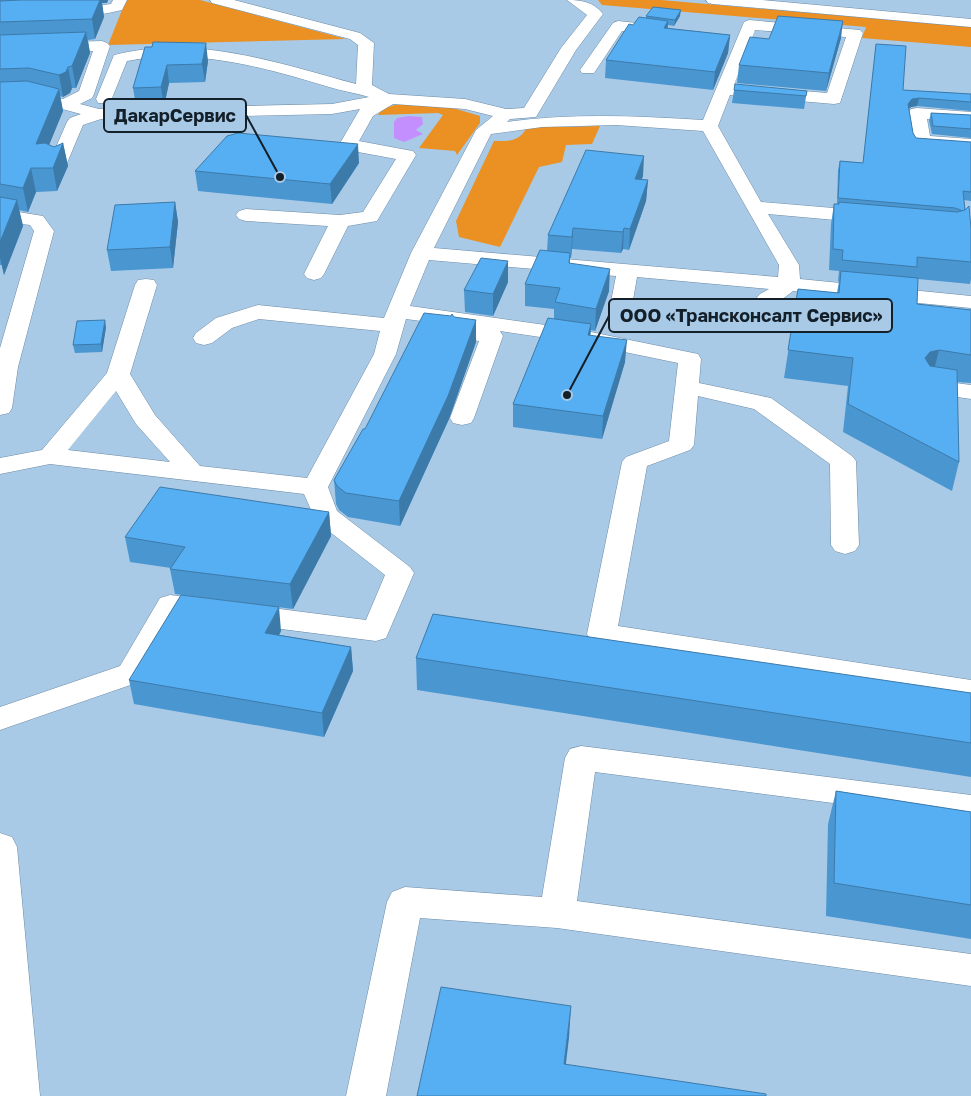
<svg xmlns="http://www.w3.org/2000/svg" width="971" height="1096" font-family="'Golos Text',sans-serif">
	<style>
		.green { fill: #eb9022 }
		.water { fill: #c38fff }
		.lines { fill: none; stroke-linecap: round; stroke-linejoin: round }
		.minor-casing { stroke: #6c8ba6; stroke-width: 1 }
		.minor { fill: #fff; fill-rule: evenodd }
		.wall { fill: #4a96d1 }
		.shaded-wall { fill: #3c7aaa }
		.building { fill: #56aff3; stroke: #3c7aaa }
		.leader { fill: none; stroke: #131f29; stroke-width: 2 }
		.callout-dot { fill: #131f29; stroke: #a9cae6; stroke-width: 2 }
		.callout { fill: #a9cae6; stroke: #131f29; stroke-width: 2 }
		.callout-label { font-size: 18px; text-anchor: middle; font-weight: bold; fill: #131f29 }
	</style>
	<rect width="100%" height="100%" fill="#a9cae6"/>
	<g class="green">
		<path d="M126,0H200L346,39L108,45Z"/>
		<path d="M598,0H661L971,27V47L862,38L866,27L602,5Z"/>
		<path d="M398,104L443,105L480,116V123L457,155L455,151L419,148L443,115L438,113L378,115L382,109Z"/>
		<path d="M547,125L561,127L600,126L592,144L566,145L562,162L539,167L500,247L459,237L456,221L494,141C510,141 519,142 527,127Z"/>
	</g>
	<path class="water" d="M408,116L422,117L423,124L416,130L423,134L404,142L394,138V122L397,118Z"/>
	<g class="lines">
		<defs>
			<g id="minor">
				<path d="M113,0H127L122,10C82,20 41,19 0,19V11L74,9L111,4Z"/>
				<path d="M210,0H234L360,33L374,43L372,85L389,94L465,99L506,109L524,108L561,48L587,15L567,0C581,0 594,2 603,14L576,50L536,117L510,119L507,122C572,113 637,116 703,120L744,22L749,20L860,30L863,33L840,103L834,104L730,95L718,126L761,202L869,211L876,213L879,217L876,221L869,223L768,214L799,265L800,279L971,296V308L793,291L776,304L759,323L751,325L743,323L740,318L760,294L769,289L637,277L630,317L627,322L619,324L611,322L608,317L616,276L429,260L410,306L581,330L698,354L701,359L699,383L771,398L852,456L856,461L859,545L855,551L845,554L835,551L831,545L830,464L754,409L698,396L694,445L690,450L647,466L618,626L971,680V702L592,641L587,634L622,462L626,457L669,441L678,363L581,343L500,331L503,336L474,418L471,423L462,425L453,423L450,418L479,341L455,337L452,332L455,327L460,326L406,319L396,354L328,487L337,511L410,567L414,573L386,638L376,641L178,616L142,681L0,730V707L120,666L160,598L170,595L366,620L385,575L316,521L304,494L50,464L0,474V458L42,450L107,373L135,285L138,280L146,279L154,280L157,285L130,374L155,415L200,466L307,478L374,354L380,331L259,319L232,328L212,343L204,345L196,343L193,338L196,333L216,318L258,305L384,318L411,253L476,130L493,116L465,109L393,104L373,116L359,141L407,150L413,151L416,155L377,221L348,226L324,274L321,278L314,280L307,278L304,274L328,226L246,221L239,219L236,215L239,211L246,209L340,215L363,212L396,159L342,149L339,145L360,109L332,114L101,119L83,125L67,163L64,167L58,168L52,167L49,163L67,122L70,118L81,114L32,101L0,102V92L33,91L63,99L79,91L93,51L0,54V44L102,41L107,43L110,46L94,94L92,98L80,104L99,109L332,104L369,97C356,93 342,91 329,87C264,67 194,48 127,61L110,103H98L96,99L114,55C196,34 278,63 356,84L358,45L350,39L212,3ZM755,30L846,37L827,93L734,85ZM616,125L703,131L779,265L778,277L434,248L491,134L542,127ZM116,391L136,424L170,462L68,450Z"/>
				<path d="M706,0H762L971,19V27L713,4L708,3Z"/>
				<path d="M618,21L665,26L670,28L673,31L670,34L665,36L622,31L594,73H582L580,70L613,23Z"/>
				<path d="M917,108L971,112V122L927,119L930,136L971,139V149L916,145L913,141L908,113L911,109Z"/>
				<path d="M0,209L43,216L54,231L18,367L12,408L9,413L0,415V348L34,231L30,225L0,221Z"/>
				<path d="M932,380L971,385V399L924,392L920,387L924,382Z"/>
				<path d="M581,746L971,795V821L595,772L577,901L971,954V986L557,928L420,918L386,1096H346L387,902L392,892L405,887L542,897L565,758L570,749Z"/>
				<path d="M0,833L12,837L17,847L40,1096H0Z"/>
			</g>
		</defs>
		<use href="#minor" class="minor-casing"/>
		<use href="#minor" class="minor"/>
	</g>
	<g class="wall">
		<path d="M0,0H108L107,3H102L104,17L95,39L88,40L90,53L76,88H72L70,93L63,97L60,96L63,111L49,145L54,147L63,143L68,166L57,191L36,192L28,212L19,210L23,226L4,275L2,265H0Z"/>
		<path d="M646,16H680L674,26L668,25V28L730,35L728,53L713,90L605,78L606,60L633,25L646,18Z"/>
		<path d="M841,38L826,91L737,83L739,65L769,39Z"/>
		<path d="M876,44L903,90L971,94V111L917,106L911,107L909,109L913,133L916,138L971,142V201L964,200L965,210L971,228V279L970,284L918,279L917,304L971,310V383L957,382L959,462L952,491L843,432L848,386L784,378L798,289L837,293L839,281H838L839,271L829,270L831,224L834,204H837L838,170L840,161L863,163Z"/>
		<path d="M145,47L208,61L205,82L169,83L164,106H136L133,88Z"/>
		<path d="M734,90L807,91L804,109L732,103Z"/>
		<path d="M931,113L971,115V138L932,134L929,121Z"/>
		<path d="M359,163L332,204L198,191L195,171Z"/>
		<path d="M643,176L641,180H648L646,201L629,250L623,249L621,253L572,249L571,258H570V263L609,291L595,331L591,330L590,335L625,362L602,439L513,427V404L554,319V309L525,306V284L547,251L548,235Z"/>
		<path d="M175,202L178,222L173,268L111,271L107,250Z"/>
		<path d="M508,282L493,316L465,312L464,290Z"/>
		<path d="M106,327L102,352L75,353L73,345Z"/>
		<path d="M476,342L449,419L400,526L348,517L339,510L336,504L334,480L365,429Z"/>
		<path d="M329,512L331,536L293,609L175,594L170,569L171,568L130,562L125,537Z"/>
		<path d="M281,631L279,635L351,647L353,671L324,737L134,704L129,680Z"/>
		<path d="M416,658L971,693V777L417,690Z"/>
		<path d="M836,791L971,812V939L826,916L828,824Z"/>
	</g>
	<g class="shaded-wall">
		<path d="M73,0H108L107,3H102L104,17L95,39L92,19Z"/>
		<path d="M681,10L680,16L674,26L675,20Z"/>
		<path d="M668,21L667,38L664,28Z"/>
		<path d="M843,21L841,38L826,91L829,73Z"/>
		<path d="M86,32L90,53L76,88L72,66Z"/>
		<path d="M730,35L728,53L713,90L715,72Z"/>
		<path d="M206,43L208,61L205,82L202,64Z"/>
		<path d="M167,65L169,83L164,106L161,87Z"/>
		<path d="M68,67L72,88L70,93L63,97L59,75Z"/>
		<path d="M59,89L63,111L40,167L36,144Z"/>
		<path d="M919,98L917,106L911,107L906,112L908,104L912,99Z"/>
		<path d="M63,143L68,166L57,191L53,168Z"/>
		<path d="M358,144L359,163L332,204L330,184Z"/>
		<path d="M644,156L643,176L634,199L635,179Z"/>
		<path d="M31,168L36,192L28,212L23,188Z"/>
		<path d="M648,180L646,201L629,250L630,229Z"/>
		<path d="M17,200L23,226L4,275L0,258V242Z"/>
		<path d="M175,202L178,222L173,268L170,247Z"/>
		<path d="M573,228L572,249L571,258L572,237Z"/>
		<path d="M624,228L623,249L621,253L623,232Z"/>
		<path d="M508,261V282L493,316V294Z"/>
		<path d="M610,269L609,291L595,331L596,309Z"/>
		<path d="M105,320L106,327L102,352L101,344Z"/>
		<path d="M476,320V342L449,419L400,526L399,501Z"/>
		<path d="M591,324L590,347L588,335Z"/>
		<path d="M627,340L625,362L602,439L603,416Z"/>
		<path d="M939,350L932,378L925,358L930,352Z"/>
		<path d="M329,512L331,536L293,609L290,584Z"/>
		<path d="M279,607L281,631L268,657L265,633Z"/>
		<path d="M351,647L353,671L324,737L322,713Z"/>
		<path d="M571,1006L569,1038L562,1096L564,1064Z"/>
	</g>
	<g class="building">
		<path d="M21,0H100L92,19L0,22V1Z"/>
		<path d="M653,7L681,10L675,20L646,16Z"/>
		<path d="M778,16L843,21L829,73L739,65L750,37L769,39Z"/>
		<path d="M639,17L668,21L664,28L730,35L715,72L606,60L629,24L633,25Z"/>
		<path d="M86,32L72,66L68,67L66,72L59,75L29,68L0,69V35Z"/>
		<path d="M153,42L206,43L202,64L167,65L161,87L133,88L145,47H152Z"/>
		<path d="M876,44L906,46L903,90L971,94V102L919,98L912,99L908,104L913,133L916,138L971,142V192L963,191L965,210L963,211L955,208L838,198L840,161L863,163Z"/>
		<path d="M27,81L59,89L36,144L45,143L54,147L63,143L53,168H31L23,188L0,184V82Z"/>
		<path d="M735,84L807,91L806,96L734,90Z"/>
		<path d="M931,113L971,115V129L933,126Z"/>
		<path d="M238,133L358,144L330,184L195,171L227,136Z"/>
		<path d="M586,150L644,156L635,179L648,180L630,229L624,228L623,232L573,228L572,237L548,235Z"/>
		<path d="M0,197L17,200L0,242Z"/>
		<path d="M175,202L170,247L107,250L115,205Z"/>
		<path d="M839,202L957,212L965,210L969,206L971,228V262L917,257V267L842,260L843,250L833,249L834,204H839Z"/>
		<path d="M540,250L570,253L569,263L610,269L596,309L555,302L560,288L525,284Z"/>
		<path d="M481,258L508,261L493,294L464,290Z"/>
		<path d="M841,271L918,278L917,304L971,310V355L939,350L930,352L925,358L930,366L957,370L959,462L848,404L853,358L788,350L798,289L839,293Z"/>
		<path d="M424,313L451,316L452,314L454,317L476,320L448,396L399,501L346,493L337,486L334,480L363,429H365Z"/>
		<path d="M548,318L591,324L588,335L627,340L603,416L513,404Z"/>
		<path d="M105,320L101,344L73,345L77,321Z"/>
		<path d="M160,487L329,512L290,584L170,569L185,547L125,537Z"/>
		<path d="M181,595L279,607L265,633L351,647L322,713L129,680Z"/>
		<path d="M433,614L971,693V743L416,658Z"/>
		<path d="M836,791L971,812V905L834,883Z"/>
		<path d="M441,987L571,1006L564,1064L766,1094V1096H417Z"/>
	</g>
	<path class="leader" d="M280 177L246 115M567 395L609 316"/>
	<g class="callout-dot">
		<circle cx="280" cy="177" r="5"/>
		<circle cx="567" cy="395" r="5"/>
	</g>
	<g class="callout">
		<rect x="104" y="99" width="142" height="33" rx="5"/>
		<rect x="609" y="299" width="283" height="33" rx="5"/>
	</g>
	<g class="callout-label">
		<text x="175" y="122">ДакарСервис</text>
		<text x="751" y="322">ООО «Трансконсалт Сервис»</text>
	</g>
</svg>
